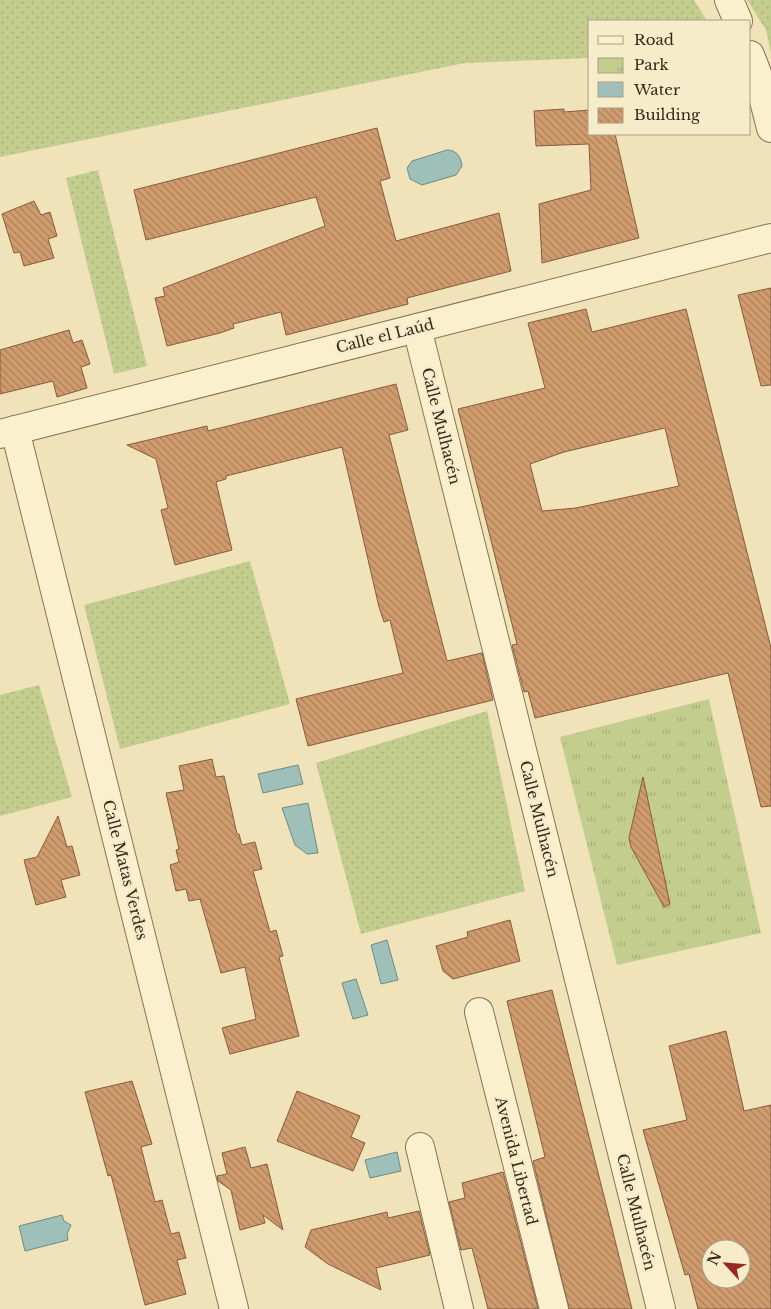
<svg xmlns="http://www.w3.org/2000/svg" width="771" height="1309" font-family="'Libre Baskerville',serif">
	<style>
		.grass { fill: url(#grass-dots) }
		.park { fill: url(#park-tufts) }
		.water { fill: #9fc0b8; stroke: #678d86 }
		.building { fill: url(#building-back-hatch); stroke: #875c39; fill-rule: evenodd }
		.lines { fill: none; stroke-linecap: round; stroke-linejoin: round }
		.minor-casing { stroke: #877254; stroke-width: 30 }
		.minor { stroke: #faf0cd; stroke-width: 28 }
		.labels { text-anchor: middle; stroke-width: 5; stroke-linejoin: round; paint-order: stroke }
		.street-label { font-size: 15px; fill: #35281a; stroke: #f7ecca }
	</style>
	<defs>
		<pattern id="grass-dots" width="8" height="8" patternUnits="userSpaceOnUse" patternTransform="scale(1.25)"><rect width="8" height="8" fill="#c2cd8e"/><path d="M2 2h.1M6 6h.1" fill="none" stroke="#a7b07a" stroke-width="1.8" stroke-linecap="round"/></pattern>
		<pattern id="park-tufts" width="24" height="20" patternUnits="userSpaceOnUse" patternTransform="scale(1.25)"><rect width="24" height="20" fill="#c2cd8e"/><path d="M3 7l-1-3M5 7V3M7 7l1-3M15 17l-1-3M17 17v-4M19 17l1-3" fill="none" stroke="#a7b07a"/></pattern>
		<pattern id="building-back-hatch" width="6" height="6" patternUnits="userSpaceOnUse" patternTransform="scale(1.25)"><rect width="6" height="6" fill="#d09c6e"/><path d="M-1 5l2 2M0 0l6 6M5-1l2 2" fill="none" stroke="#aa7f5a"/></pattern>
	</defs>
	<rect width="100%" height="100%" fill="#f0e3ba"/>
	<g class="grass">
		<path d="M0,0H694L707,21H590V58L465,63L0,157Z"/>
		<path d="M747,0H771V53L766,30Z"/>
		<path d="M98,170L147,366L114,374L66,178Z"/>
		<path d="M250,561L290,704L120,749L84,605Z"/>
		<path d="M39,685L72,797L0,816V695Z"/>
		<path d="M487,711L525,891L361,934L316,763Z"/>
	</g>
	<path class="park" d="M709,699L761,933L617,965L560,737Z"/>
	<g class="water">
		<path d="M447,150C457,150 461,157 462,166L456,175L422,185L410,179L407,168L412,161Z"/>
		<path d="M298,765L303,784L263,793L258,774Z"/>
		<path d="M308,803L318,853L307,854L295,845L282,808Z"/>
		<path d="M387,940L398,980L381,984L371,945Z"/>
		<path d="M356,979L368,1015L353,1019L342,983Z"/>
		<path d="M397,1152L401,1171L370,1178L365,1160Z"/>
		<path d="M62,1215L64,1221L71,1225L67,1234L68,1240L25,1251L19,1226Z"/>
	</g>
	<g class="building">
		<path d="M564,109V112L590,110V134H615L639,238L542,263L539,204L591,190L589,144L536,146L534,111Z"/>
		<path d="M377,128L390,178L380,181L396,241L499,213L511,271L407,298L408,304L286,335L281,312L233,324L234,328L220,333L167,346L155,298L165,296L163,288L325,226L316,197L146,240L134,190Z"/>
		<path d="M34,201L41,215L50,212L57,236L48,239L54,258L24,266L20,252L14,253L2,214Z"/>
		<path d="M771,288V385L761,386L738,295Z"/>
		<path d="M586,309L592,332L686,309L771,648V806L761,807L728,673L535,718L528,691L524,692L512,645L517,644L458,409L545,388L528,323ZM665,428L679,486L576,508L542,511L530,464L564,452Z"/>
		<path d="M69,330L73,343L82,340L90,364L81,367L87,388L57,397L53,381L0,394V350Z"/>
		<path d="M396,384L408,430L389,435L447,661L482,653L493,700L308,746L296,699L403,673L390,620L384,622L379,607L342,447L226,476V479L216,482L232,550L175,565L161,510L168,508L156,459L127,445L207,426L208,431Z"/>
		<path d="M212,759L216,777L224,776L237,834H239L242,845L255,842L262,869L253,871L270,932L276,930L283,956L279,957L299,1036L230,1054L222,1028L256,1019L245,967L221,973L200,899L189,901L186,889L176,891L170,865L179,862L176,850L179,849L166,793L184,790L179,766Z"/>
		<path d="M643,777L670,904L664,907L631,847L629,838Z"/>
		<path d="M58,816L67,847L72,846L80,875L61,880L66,897L36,905L24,860L37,857Z"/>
		<path d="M510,920L520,961L453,979L443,971L436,946L468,937L467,932Z"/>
		<path d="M552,990L611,1224L632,1309H569L533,1161L545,1157L507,1001Z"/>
		<path d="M726,1031L744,1111L771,1105V1309H698L689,1274L685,1275L643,1130L687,1120L669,1046ZM711,1249H741V1279H711Z"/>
		<path d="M132,1081L152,1144L141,1147L155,1202L162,1200L171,1234L179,1232L186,1258L177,1260L186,1294L145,1305L111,1175L108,1176L85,1092Z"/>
		<path d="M297,1091L360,1116L351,1137L365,1143L353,1171L277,1141Z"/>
		<path d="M245,1147L251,1168L267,1164L283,1230L263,1215L265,1223L240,1230L231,1190L218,1181L217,1176L227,1174L222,1153Z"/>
		<path d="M503,1172L538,1309H488L472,1248L461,1250L449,1202L465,1198L462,1183Z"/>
		<path d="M419,1211L430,1255L376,1268L381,1290L328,1264L305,1247L311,1230L387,1212L388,1218Z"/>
	</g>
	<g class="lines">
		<defs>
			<g id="minor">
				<path d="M729,0L738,21"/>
				<path d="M750,55L757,73L771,128"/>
				<path d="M417,328L661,1309"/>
				<path d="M15,430L234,1309"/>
				<path d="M0,434L771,238"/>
				<path d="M479,1012L554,1309"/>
				<path d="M420,1147L459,1309"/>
			</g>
		</defs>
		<use href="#minor" class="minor-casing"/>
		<use href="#minor" class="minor"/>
	</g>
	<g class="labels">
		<g class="street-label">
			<text transform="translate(385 336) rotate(-14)" y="5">Calle el Laúd</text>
			<text transform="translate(441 426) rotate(76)" y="5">Calle Mulhacén</text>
			<text transform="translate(539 819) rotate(76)" y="5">Calle Mulhacén</text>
			<text transform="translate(125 870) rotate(76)" y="5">Calle Matas Verdes</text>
			<text transform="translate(516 1161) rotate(76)" y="5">Avenida Libertad</text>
			<text transform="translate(636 1212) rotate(76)" y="5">Calle Mulhacén</text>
		</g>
	</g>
	<rect x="588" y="20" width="162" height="115" fill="#f7ecca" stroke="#a99e84"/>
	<rect x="598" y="36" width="25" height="8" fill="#faf0cd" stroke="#a99e84"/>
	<text x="634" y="45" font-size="15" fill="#35281a">Road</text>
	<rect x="598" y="58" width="25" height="15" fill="url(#park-tufts)" stroke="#a99e84"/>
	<text x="634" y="70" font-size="15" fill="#35281a">Park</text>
	<rect x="598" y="82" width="25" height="15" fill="#9fc0b8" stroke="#a99e84"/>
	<text x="634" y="95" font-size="15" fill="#35281a">Water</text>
	<rect x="598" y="108" width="25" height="15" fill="url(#building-back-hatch)" stroke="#a99e84"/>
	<text x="634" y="120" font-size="15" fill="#35281a">Building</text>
	<g transform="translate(726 1264) rotate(296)"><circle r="24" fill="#f7ecca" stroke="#a99e84"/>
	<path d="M0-4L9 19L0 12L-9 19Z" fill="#992721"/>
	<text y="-8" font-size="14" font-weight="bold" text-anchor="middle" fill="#35281a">N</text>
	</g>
</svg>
